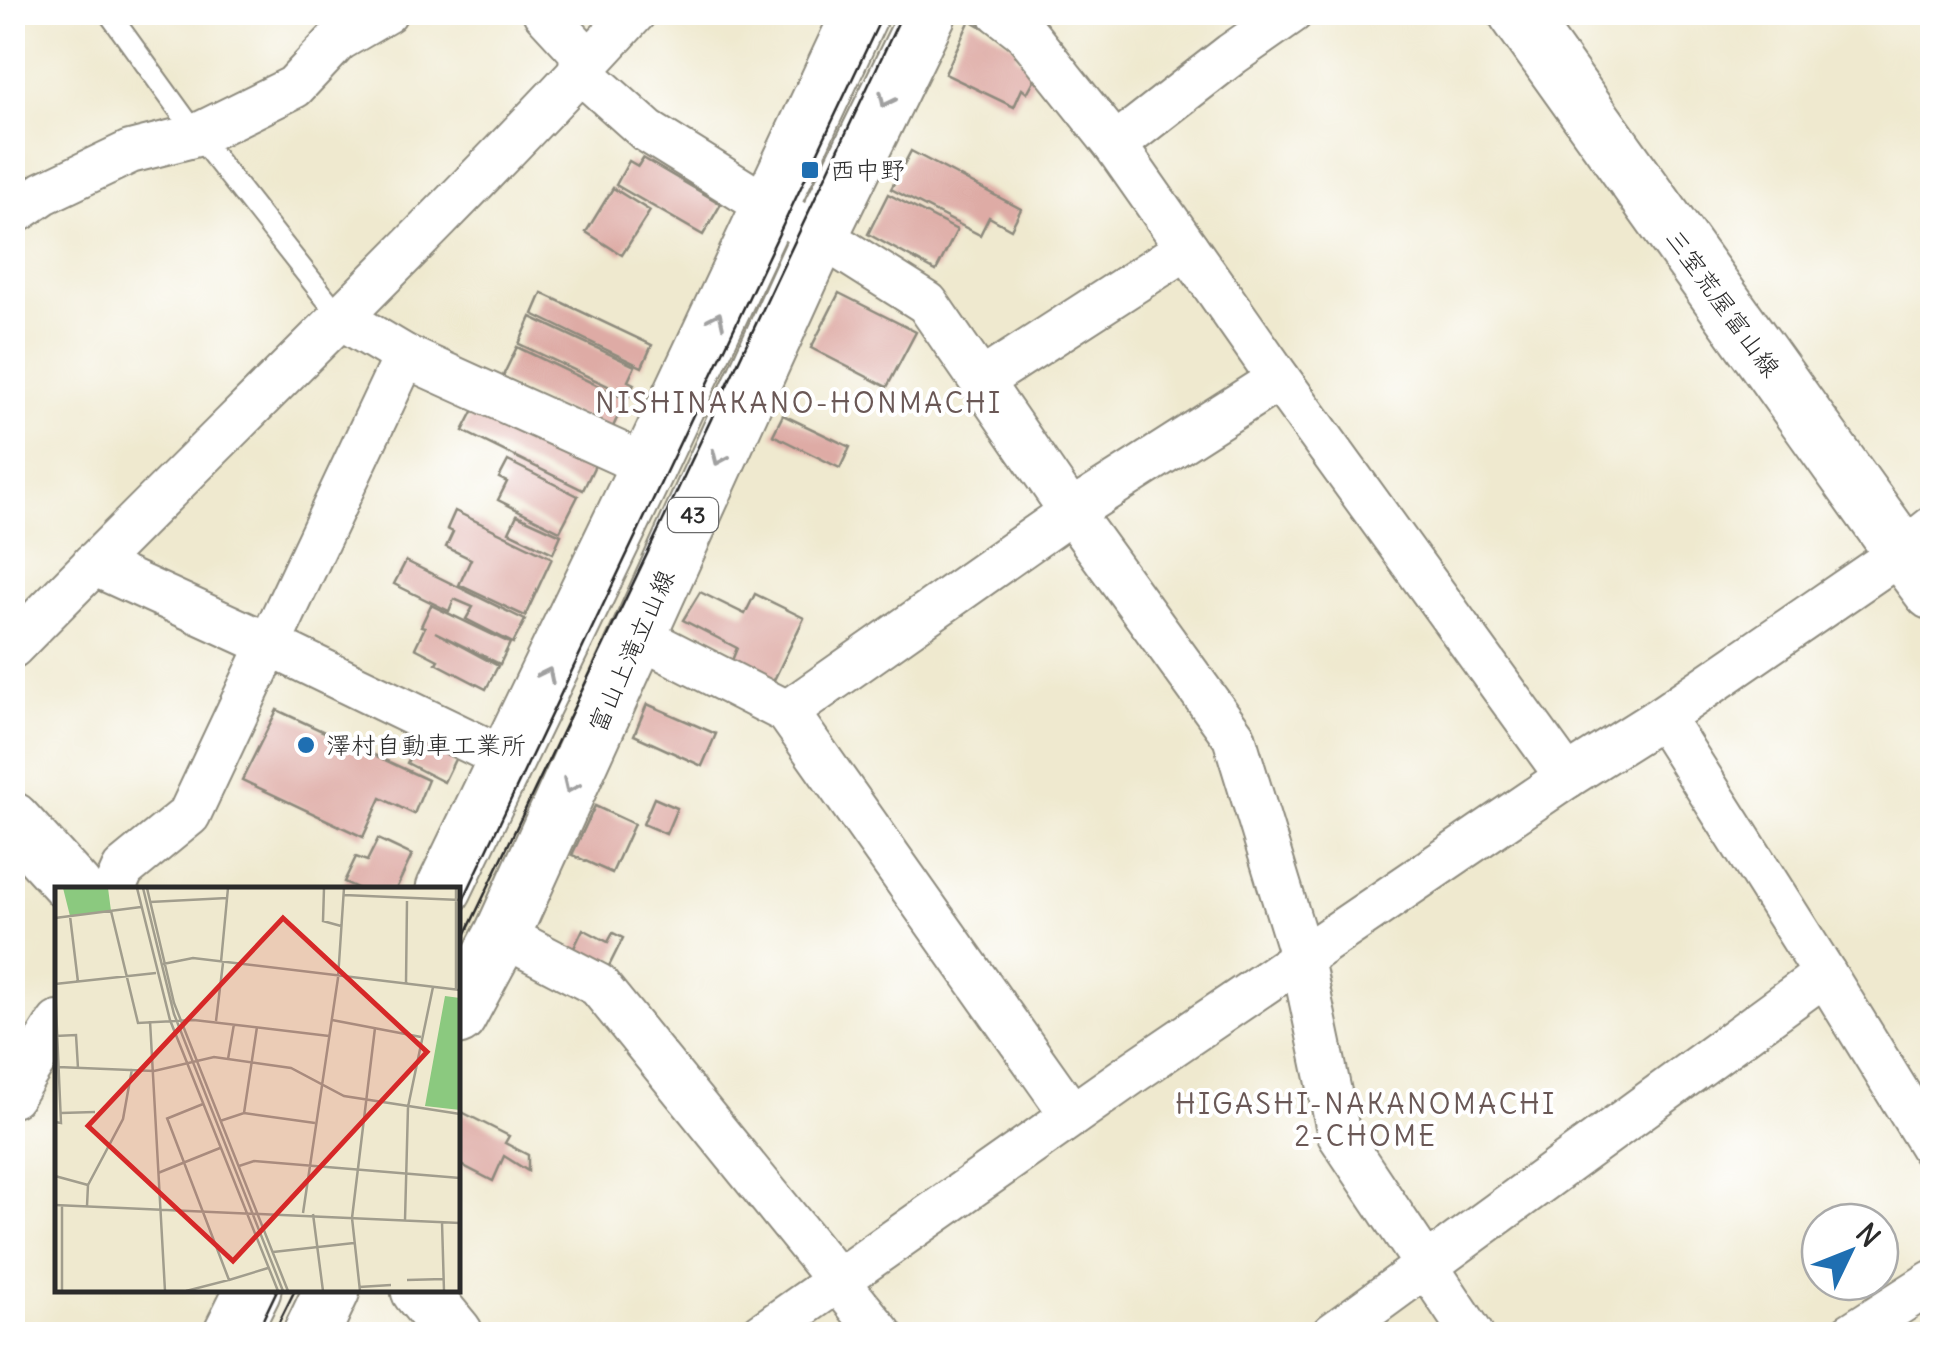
<svg xmlns="http://www.w3.org/2000/svg" width="1945" height="1347" font-family="Delius,'Klee One',sans-serif">
	<style>
		.building { fill: #deaba5 }
		.lines { fill: none; stroke-linecap: round; stroke-linejoin: round }
		.service-casing { stroke: #8d8a7d; stroke-width: 24 }
		.minor-casing { stroke: #8d8a7d; stroke-width: 46 }
		.secondary-casing { stroke: #8d8a7d; stroke-width: 59 }
		.primary-casing { stroke: #8d8a7d; stroke-width: 59 }
		.service { stroke: #fff; stroke-width: 20 }
		.minor { stroke: #fff; stroke-width: 42 }
		.secondary { stroke: #fff; stroke-width: 55 }
		.primary { stroke: #fff; stroke-width: 55 }
		.tram { stroke: #2b2b2b; stroke-width: 2.5 }
		.oneway { stroke: #a0a0a0 }
		.poi-dot { fill: #1f6fb2; stroke: #fff; stroke-width: 4 }
		.labels { text-anchor: middle; stroke-width: 8; stroke-linejoin: round; paint-order: stroke }
		.shield { fill: #fff; stroke: #6b6b6b; stroke-width: 2.5 }
		.shield-label { font-size: 22px; font-weight: bold; fill: #2b2b2b }
		.poi-label { font-size: 25px; fill: #2b2b2b; stroke: #fff; text-anchor: start }
		.street-label { font-size: 25px; fill: #2b2b2b; stroke: #fff }
		.neighbourhood-label { font-size: 28px; letter-spacing: 2.5px; fill: #6a5856; stroke: #fff }
		.inset-road { fill: none; stroke: #a19d8d; stroke-width: 2.5 }
		.view { fill: #d62828; fill-opacity: 0.15; stroke: #d62828; stroke-width: 5 }
		.inset-edge { fill: none; stroke: #2b2b2b; stroke-width: 5 }
	</style>
	<rect width="100%" height="100%" fill="#fff"/>
	<filter id="ink" filterUnits="userSpaceOnUse"><feTurbulence type="fractalNoise" baseFrequency=".01" numOctaves="2"/><feDisplacementMap in="SourceGraphic" scale="20" xChannelSelector="R" yChannelSelector="G"/><feConvolveMatrix kernelMatrix="1 2 1 2 8 2 1 2 1" color-interpolation-filters="sRGB"/></filter>
	<filter id="wash" filterUnits="userSpaceOnUse"><feTurbulence type="fractalNoise" baseFrequency=".0048" numOctaves="4" result="noise"/><feDisplacementMap in="SourceGraphic" scale="40" xChannelSelector="R" yChannelSelector="G"/><feGaussianBlur stdDeviation="2.25" result="paint"/><feColorMatrix in="noise" values="0 0 0 0 0 0 0 0 0 0 0 0 0 0 0 0 0 1.4 0 .05"/><feComposite in="paint" operator="in"/></filter>
	<g filter="url(#wash)">
		<rect width="100%" height="100%" fill="#efe9cf"/>
		<g id="blocks">
			<g class="building">
				<path d="M970,20L1019,48L1015,55L1031,65L1038,73L1027,93L1022,89L1014,107L945,74Z"/>
				<path d="M911,151L1021,209L1011,229L989,217L980,235L891,189Z"/>
				<path d="M643,158L721,204L703,235L616,185L629,161L638,166Z"/>
				<path d="M613,188L650,211L622,255L586,232Z"/>
				<path d="M888,194L957,230L936,271L868,234Z"/>
				<path d="M542,293L652,345L642,367L533,314Z"/>
				<path d="M839,293L916,332L887,387L811,348Z"/>
				<path d="M531,317L635,366L628,381L634,384L629,396L519,344Z"/>
				<path d="M517,347L626,399L611,431L501,380Z"/>
				<path d="M479,400L598,459L583,490L463,431Z"/>
				<path d="M783,415L850,447L840,468L773,435Z"/>
				<path d="M508,461L578,496L560,531L498,500L507,482L499,478Z"/>
				<path d="M455,511L552,558L525,616L459,585L471,559L446,547L453,532L447,529Z"/>
				<path d="M517,515L561,535L553,553L509,532Z"/>
				<path d="M406,561L525,620L513,643L466,619L473,607L454,599L449,611L394,584Z"/>
				<path d="M700,592L745,614L755,594L804,618L773,682L731,663L737,648L683,620Z"/>
				<path d="M431,605L510,643L500,664L435,632L498,666L486,689L436,663L438,660L415,648L425,627L421,626Z"/>
				<path d="M647,704L716,734L702,766L634,735Z"/>
				<path d="M277,710L428,780L414,814L381,798L363,837L242,780Z"/>
				<path d="M421,735L458,753L444,782L407,763Z"/>
				<path d="M654,798L677,808L666,834L643,824Z"/>
				<path d="M595,806L634,824L612,873L572,855Z"/>
				<path d="M378,839L412,855L396,889H359L344,882L356,857L367,861Z"/>
				<path d="M583,929L608,942L613,933L623,938L608,968L573,950Z"/>
				<path d="M458,1110L509,1136L505,1143L528,1155V1171L504,1156L493,1181L458,1163Z"/>
			</g>
		</g>
	</g>
	<g filter="url(#ink)">
		<use href="#blocks" fill-opacity="0" stroke="#8d8a7d" stroke-width="2.5"/>
		<g class="lines">
			<defs>
				<path id="service" d="M108,12L197,135L341,318"/>
				<g id="minor">
					<path d="M544,12L580,51L581,72L647,131L745,192L843,250L927,303L1071,512L1234,737L1302,959L1339,1135L1472,1334"/>
					<path d="M999,12L1025,32L1115,145L1279,379L1567,777"/>
					<path d="M1115,145L1232,54L1292,12"/>
					<path d="M12,212L19,210L44,193L130,152L197,135L294,87L338,40L386,12"/>
					<path d="M341,318L405,356L619,453L647,468"/>
					<path d="M981,381L1187,248"/>
					<path d="M93,564L268,644L506,759"/>
					<path d="M638,636L787,712L1072,1115"/>
					<path d="M12,647C219,435 435,231 635,12"/>
					<path d="M787,712L1071,512L1279,379"/>
					<path d="M1662,717L1825,974L1932,1148"/>
					<path d="M114,889L123,869L189,815L405,356"/>
					<path d="M502,935L598,985L881,1334"/>
					<path d="M12,1096L58,1023"/>
					<path d="M762,1334L1135,1071L1567,777L1662,717L1902,552L1932,528"/>
					<path d="M1333,1334L1825,974"/>
					<path d="M1851,1334L1932,1282"/>
				</g>
				<path id="secondary" d="M1516,12L1902,552L1932,592"/>
				<g id="primary">
					<path d="M12,820L75,889"/>
					<path d="M444,889L647,468L861,12"/>
					<path d="M458,1017L502,935L819,237L929,12"/>
					<path d="M419,1290L455,1334"/>
					<path d="M231,1334L253,1290"/>
					<path d="M311,1334L332,1290"/>
				</g>
			</defs>
			<use href="#service" class="service-casing"/>
			<use href="#minor" class="minor-casing"/>
			<use href="#secondary" class="secondary-casing"/>
			<use href="#primary" class="primary-casing"/>
			<use href="#service" class="service"/>
			<use href="#minor" class="minor"/>
			<use href="#secondary" class="secondary"/>
			<use href="#primary" class="primary"/>
			<g class="tram">
				<path d="M458,911L884,12"/>
				<path d="M458,950L671,504L903,12"/>
				<path d="M256,1334L277,1290"/>
				<path d="M273,1334L295,1290"/>
			</g>
		</g>
		<defs><path id="oneway-chevron" d="M-2-3.5L2.5 0L-2 3.5" fill="none" stroke-width="1.6" stroke-linecap="round" stroke-linejoin="round" transform="scale(2.5)"/></defs>
		<g class="oneway">
			<use href="#oneway-chevron" transform="translate(886 100) rotate(116)"/>
			<use href="#oneway-chevron" transform="translate(717 319) rotate(-65)"/>
			<use href="#oneway-chevron" transform="translate(719 458) rotate(114)"/>
			<use href="#oneway-chevron" transform="translate(547 675) rotate(-64)"/>
			<use href="#oneway-chevron" transform="translate(570 786) rotate(115)"/>
		</g>
	</g>
	<g class="poi-dot">
		<rect x="800" y="160" width="20" height="20" rx="5"/>
		<circle cx="306" cy="745" r="10"/>
	</g>
	<g class="labels">
		<rect class="shield" x="668" y="498" width="50" height="34" rx="8"/>
		<g class="shield-label">
			<text x="693" y="523">43</text>
		</g>
		<g class="poi-label">
			<text x="830" y="179">西中野</text>
			<text x="326" y="754">澤村自動車工業所</text>
		</g>
		<g class="street-label">
			<text transform="translate(1723 303) rotate(54)" y="9">三室荒屋富山線</text>
			<text transform="translate(631 651) rotate(-66)" y="9">富山上滝立山線</text>
		</g>
		<g class="neighbourhood-label">
			<text x="799" y="413">NISHINAKANO-HONMACHI</text>
			<text x="1366" y="1114">HIGASHI-NAKANOMACHI<tspan x="1366" dy="32">2-CHOME</tspan></text>
		</g>
	</g>
	<g transform="translate(55 887)">
		<rect width="405" height="405" fill="#efe9cf"/>
		<path d="M8,1H53L56,24L15,29ZM390,109L405,111V223L370,219Z" fill="#8bc97f"/>
		<path class="inset-road" d="M82,1L115,133L223,404M88,1L119,127L228,404M92,1L119,116L233,404M269,1L268,34L286,39M401,1V103M289,8L405,13M95,15L172,11M56,24L83,136L139,133L274,149M15,29L23,95M0,31L86,20M166,75L173,1M108,77L138,71L405,103M351,96L352,14M0,97L101,86M277,133L366,150M95,134L110,404M161,134L168,76M0,149L21,148L23,181M173,172L179,137M3,180L99,184L159,170L236,181L289,209L405,227M6,226L40,225M189,226L202,140M112,231L174,393L131,404M111,232L148,217M165,234L189,226L260,236M0,235L6,236L0,97M184,279L199,274L405,291M103,286L165,261M0,289L33,298M0,318L405,336M7,318V404M32,319L33,298L68,232L77,182M248,326L283,91L289,1M258,327L268,404M350,333L353,220L378,100M387,335L389,404M218,365L299,356M174,393L213,381M352,393L389,392M304,400L336,398M305,404L297,331L320,141"/>
		<path class="view" d="M228,31L372,165L178,374L33,239Z"/>
		<rect width="405" height="405" class="inset-edge"/>
	</g>
	<rect width="1945" height="1347" fill="none" stroke="#fff" stroke-width="50"/>
	<g transform="translate(1850 1252) rotate(47)"><circle r="48" fill="#ffffff" stroke="#aaaaaa" stroke-width="2.5"/>
	<path d="M0-8L18 38L0 25L-18 38Z" fill="#1f6fb2"/>
	<text y="-15" font-size="28" font-weight="bold" text-anchor="middle" fill="#2b2b2b">N</text>
	</g>
</svg>
